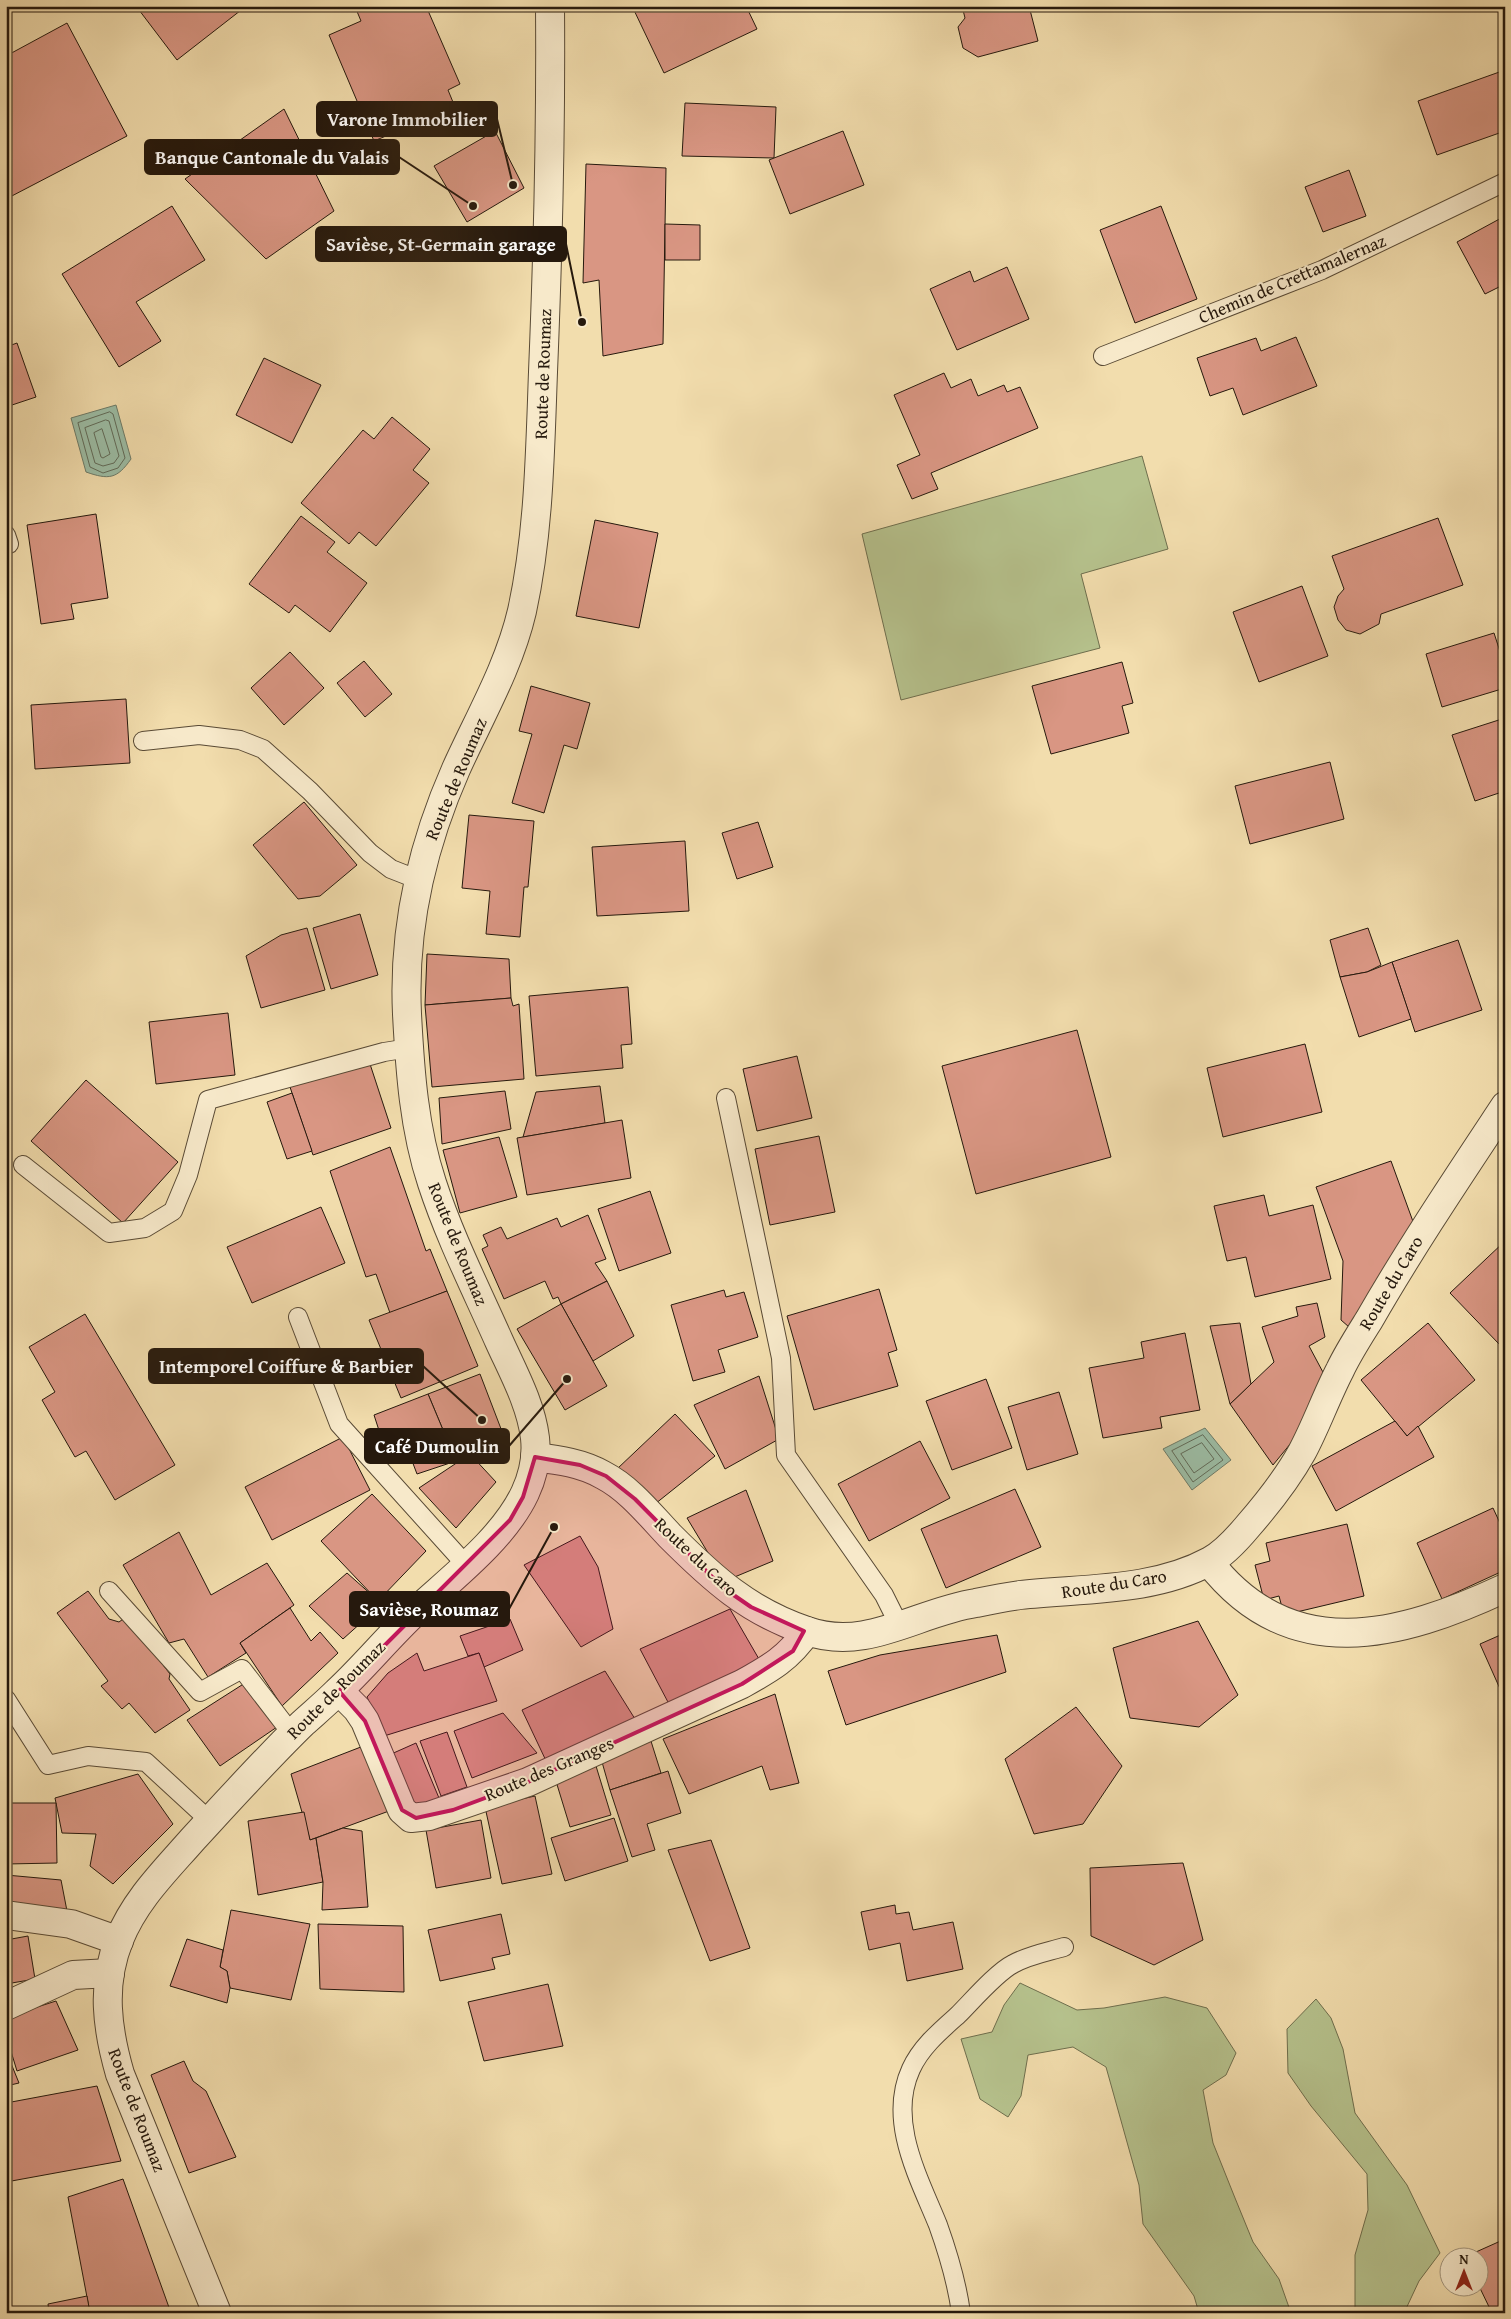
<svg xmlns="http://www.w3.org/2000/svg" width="1511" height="2319" font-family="'Gentium Book Plus',serif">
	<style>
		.green { fill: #b6c28d; stroke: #6e6e4d }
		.water { fill: #9cbda5; stroke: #6d7b68 }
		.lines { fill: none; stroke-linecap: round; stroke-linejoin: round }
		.shore { stroke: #616b59; stroke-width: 1 }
		.building { fill: #d99683; stroke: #26190d }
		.service-casing { stroke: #594a35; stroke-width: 20 }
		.minor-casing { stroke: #594a35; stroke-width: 30 }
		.tertiary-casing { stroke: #594a35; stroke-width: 30 }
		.service { stroke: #f7e9ca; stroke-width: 18 }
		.minor { stroke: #f7e9ca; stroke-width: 28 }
		.tertiary { stroke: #f7e9ca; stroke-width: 28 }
		.marked { fill: #c2185b; fill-opacity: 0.2; stroke: #c2185b; stroke-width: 4; stroke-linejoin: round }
		.labels { text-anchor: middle; stroke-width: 4; stroke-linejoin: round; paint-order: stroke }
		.street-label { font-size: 18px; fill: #26190d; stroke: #f7e9ca }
		.leader { fill: none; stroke: #26190d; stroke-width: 2 }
		.callout-dot { fill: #26190d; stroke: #f7e9ca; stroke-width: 2 }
		.callout { fill: #26190d; stroke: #26190d; stroke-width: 2 }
		.callout-label { font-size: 19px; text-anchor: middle; font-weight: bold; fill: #fff }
	</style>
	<rect width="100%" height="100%" fill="#f2ddad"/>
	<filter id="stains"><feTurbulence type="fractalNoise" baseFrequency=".004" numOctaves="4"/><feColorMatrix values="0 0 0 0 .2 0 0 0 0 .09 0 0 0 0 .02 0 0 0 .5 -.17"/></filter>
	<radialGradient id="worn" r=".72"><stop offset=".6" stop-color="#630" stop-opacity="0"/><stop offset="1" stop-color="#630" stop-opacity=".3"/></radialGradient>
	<g class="green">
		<path d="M1142,456L1168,549L1081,574L1100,648L901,700L862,534Z"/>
		<path d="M1020,1983L1077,2010L1104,2008L1165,1997L1207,2008L1236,2053L1226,2075L1203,2090L1213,2143L1235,2198L1253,2242L1279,2279L1291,2313H1199L1194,2296L1143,2224L1139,2185L1106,2067L1073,2047L1028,2055L1021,2096L1008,2117L980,2099L961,2039L992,2032L1004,2005Z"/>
		<path d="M1316,1999L1331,2018L1343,2049L1355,2113L1407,2185L1440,2253L1419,2281L1404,2313H1355V2255L1368,2210L1367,2174L1311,2106L1288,2073L1287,2029Z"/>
	</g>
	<g class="water">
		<path d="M116,405L131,459C117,479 109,480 86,472L71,418Z"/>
		<path d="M1205,1428L1231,1460L1192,1490L1163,1449Z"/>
	</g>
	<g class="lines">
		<g class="shore">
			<path d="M110,412L113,414L125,458L118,468L103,473L90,467L78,423Z"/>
			<path d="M106,420L109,421L119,456L114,463L103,466L95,463L85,428Z"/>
			<path d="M102,429L110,454L103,458L101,457L94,433Z"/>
			<path d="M1203,1435L1223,1460L1193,1482L1172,1451Z"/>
			<path d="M1202,1443L1214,1459L1194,1473L1181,1454Z"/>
		</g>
	</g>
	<g class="building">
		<path d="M136,6H244L245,7L177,60Z"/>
		<path d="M362,6H426L460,84L448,90L455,107L374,141L329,35L361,21L356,9Z"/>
		<path d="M632,6H746L757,29L664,73Z"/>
		<path d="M962,6H1029L1038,41L978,57L963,48L958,27L965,18Z"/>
		<path d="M67,23L127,136L6,199V56Z"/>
		<path d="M1505,70V131L1437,155L1418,101Z"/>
		<path d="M685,103L776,107L774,158L682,156Z"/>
		<path d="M284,109L334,211L266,259L185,179Z"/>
		<path d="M495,131L524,188L467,222L434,166Z"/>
		<path d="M843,131L864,185L790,214L769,160Z"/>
		<path d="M586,164L666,168L663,344L603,356L599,280L583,283Z"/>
		<path d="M1349,170L1366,216L1323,232L1305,187Z"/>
		<path d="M172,206L205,260L136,302L161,341L119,367L62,274Z"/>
		<path d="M1161,206L1197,299L1135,323L1100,230Z"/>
		<path d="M1505,216V284L1485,294L1457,242Z"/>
		<path d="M665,224L700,225V260H665Z"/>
		<path d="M1007,267L1029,319L957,350L930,289L970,271L974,282Z"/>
		<path d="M1296,337L1317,386L1243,415L1233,388L1210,396L1197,358L1256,338L1261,351Z"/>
		<path d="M17,343L36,397L6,407V347Z"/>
		<path d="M264,358L321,385L292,443L236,415Z"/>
		<path d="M944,373L951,388L971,379L978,396L1004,385L1007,392L1020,387L1038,428L931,473L938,489L912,499L897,465L920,455L894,395Z"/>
		<path d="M392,417L430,449L413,470L429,483L376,546L359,532L349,544L301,503L363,430L374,439Z"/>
		<path d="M96,514L108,598L71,604L74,619L41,624L27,525Z"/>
		<path d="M301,516L335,542L327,552L367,583L330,632L295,605L289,613L249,584Z"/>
		<path d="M1438,518L1463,585L1381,614L1379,624L1360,634L1346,630L1338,620L1334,607L1338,596L1344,589L1332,556Z"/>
		<path d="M595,520L658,533L639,628L576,616Z"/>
		<path d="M1302,586L1328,656L1259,682L1233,612Z"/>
		<path d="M1494,633L1505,667V688L1442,707L1426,654Z"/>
		<path d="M290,652L324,688L284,725L251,688Z"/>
		<path d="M364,661L392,694L365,717L337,683Z"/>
		<path d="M1122,662L1133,703L1122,706L1129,733L1051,754L1032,686Z"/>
		<path d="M531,686L590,703L577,749L564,745L544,813L512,803L532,734L519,731Z"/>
		<path d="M126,699L130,763L35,769L31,705Z"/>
		<path d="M1505,718V791L1475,801L1452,735Z"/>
		<path d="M1330,762L1344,819L1250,844L1235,786Z"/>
		<path d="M304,802L357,865L320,896L298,899L253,845Z"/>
		<path d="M469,815L534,821L528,887H524L520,937L486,934L490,891L462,888Z"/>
		<path d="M758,822L773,867L737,879L722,833Z"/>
		<path d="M685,841L689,911L597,916L592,847Z"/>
		<path d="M360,914L378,975L331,989L313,928Z"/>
		<path d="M307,928L325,990L261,1008L246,956L281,935Z"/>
		<path d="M1368,928L1381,965L1367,972L1340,977L1330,940Z"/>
		<path d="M1458,940L1482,1010L1415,1032L1392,962Z"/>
		<path d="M427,954L509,959L511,998L425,1005Z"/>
		<path d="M1392,962L1411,1019L1359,1037L1340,977L1367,972Z"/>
		<path d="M628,987L632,1044L621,1045L623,1068L536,1076L529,996Z"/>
		<path d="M511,998L513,1006L519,1004L524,1079L432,1087L425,1005Z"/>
		<path d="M228,1013L235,1075L156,1084L149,1022Z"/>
		<path d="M1077,1030L1111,1157L976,1194L942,1066Z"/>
		<path d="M1305,1044L1322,1112L1223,1137L1207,1068Z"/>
		<path d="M797,1056L812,1118L757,1131L743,1069Z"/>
		<path d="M369,1061L391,1128L313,1155L290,1087Z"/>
		<path d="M86,1080L178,1162L123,1223L31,1141Z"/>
		<path d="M600,1086L605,1123L523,1137L536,1092Z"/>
		<path d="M505,1091L511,1129L442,1144L439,1098Z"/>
		<path d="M292,1093L312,1151L287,1159L267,1102Z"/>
		<path d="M622,1120L631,1178L527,1195L517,1138Z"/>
		<path d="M819,1136L835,1212L770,1225L755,1149Z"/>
		<path d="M499,1137L517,1197L460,1213L443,1150Z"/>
		<path d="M390,1147L426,1251L430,1249L447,1291L390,1313L376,1274L366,1277L330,1171Z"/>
		<path d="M1391,1161L1415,1227L1349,1327L1341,1320L1343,1261L1316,1187Z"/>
		<path d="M650,1191L671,1253L619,1271L598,1209Z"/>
		<path d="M1264,1195L1269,1216L1313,1205L1331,1279L1255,1297L1246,1257L1227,1261L1214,1206Z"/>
		<path d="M321,1207L345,1263L252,1303L227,1247Z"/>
		<path d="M588,1215L606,1259L595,1263L607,1281L561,1304L558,1297L553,1299L545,1281L504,1299L482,1249L488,1246L483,1235L501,1227L507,1239L557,1218L561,1227Z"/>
		<path d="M1505,1241V1338L1499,1344L1450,1293Z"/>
		<path d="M607,1281L634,1336L593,1361L561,1304Z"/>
		<path d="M879,1289L897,1350L888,1353L898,1386L814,1410L787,1316Z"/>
		<path d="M724,1290L726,1297L744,1292L758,1337L718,1350L725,1372L693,1381L671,1305Z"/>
		<path d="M447,1291L478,1366L401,1398L369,1320Z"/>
		<path d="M1317,1303L1325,1337L1309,1346L1325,1376L1300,1432L1273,1465L1230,1404L1274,1362L1262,1327L1298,1316L1296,1307Z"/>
		<path d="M561,1304L607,1386L565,1410L517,1329Z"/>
		<path d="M85,1314L175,1465L115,1500L86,1451L75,1457L42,1400L55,1392L29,1347Z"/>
		<path d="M1240,1323L1251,1384L1230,1404L1210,1326Z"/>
		<path d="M1428,1323L1475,1380L1407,1436L1361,1380Z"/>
		<path d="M1185,1333L1200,1410L1160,1417L1162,1428L1103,1438L1089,1368L1144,1358L1141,1342Z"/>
		<path d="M480,1374L503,1434L502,1441L456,1461L428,1394Z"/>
		<path d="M759,1376L779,1439L725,1469L694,1405Z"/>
		<path d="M986,1379L1012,1448L952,1470L926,1401Z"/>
		<path d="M1059,1392L1078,1454L1027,1470L1008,1407Z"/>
		<path d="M428,1394L456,1461L417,1474L406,1445L385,1449L374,1415Z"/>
		<path d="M675,1414L715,1456L655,1504L617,1469Z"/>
		<path d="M1395,1421L1407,1436L1418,1426L1434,1457L1336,1511L1312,1466Z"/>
		<path d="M343,1437L370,1490L272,1540L245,1487Z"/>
		<path d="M920,1441L950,1498L869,1541L838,1484Z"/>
		<path d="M470,1454L496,1482L456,1528L419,1488Z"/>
		<path d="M1015,1489L1041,1547L946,1588L921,1529Z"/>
		<path d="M746,1490L773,1561L725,1581L687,1518Z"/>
		<path d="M372,1494L426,1551L378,1601L321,1541Z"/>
		<path d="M1493,1508L1505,1534V1570L1442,1599L1417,1543Z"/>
		<path d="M1347,1524L1364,1596L1284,1615L1279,1596L1264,1600L1255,1565L1270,1561L1266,1543Z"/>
		<path d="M179,1532L211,1595L267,1563L294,1605L240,1643L246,1653L208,1677L184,1639L169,1643L123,1565Z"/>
		<path d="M580,1536L598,1567L613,1629L581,1647L524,1565Z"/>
		<path d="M347,1573L382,1604L343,1639L309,1606Z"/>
		<path d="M88,1591L109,1619L119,1622L126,1617L170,1674L169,1679L190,1710L155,1733L129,1703L122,1709L101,1686L108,1681L57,1613Z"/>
		<path d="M290,1608L311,1641L320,1632L338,1653L282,1706L240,1643Z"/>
		<path d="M730,1609L763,1666L669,1704L640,1649Z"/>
		<path d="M510,1619L523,1650L484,1667L479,1653L468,1656L460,1636Z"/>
		<path d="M1198,1621L1238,1695L1199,1727L1130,1718L1113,1648Z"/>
		<path d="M1505,1633V1700L1480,1644Z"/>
		<path d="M997,1635L1006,1672L846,1725L828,1671L880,1655Z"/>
		<path d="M417,1653L424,1671L479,1653L497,1701L384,1736L367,1697L388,1673Z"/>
		<path d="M605,1671L635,1719L548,1765L522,1710Z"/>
		<path d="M245,1683L277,1727L220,1766L187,1720Z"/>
		<path d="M775,1694L799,1783L770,1790L762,1766L689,1794L663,1739Z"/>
		<path d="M1076,1707L1122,1766L1083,1824L1034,1834L1005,1759Z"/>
		<path d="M503,1713L537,1753L472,1778L454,1731Z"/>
		<path d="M447,1732L467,1787L441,1796L420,1741Z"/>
		<path d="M650,1738L661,1773L610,1790L600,1755Z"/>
		<path d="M416,1743L439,1798L412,1810L389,1755Z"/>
		<path d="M366,1745L389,1811L310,1840L291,1774Z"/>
		<path d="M596,1766L611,1815L570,1827L555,1778Z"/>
		<path d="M668,1771L681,1813L647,1824L655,1850L632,1857L610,1790Z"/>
		<path d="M138,1774L173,1824L113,1884L90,1866L96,1834L62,1833L55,1798Z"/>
		<path d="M535,1796L552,1874L502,1884L485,1807Z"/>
		<path d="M6,1803H56L57,1863L6,1864Z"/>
		<path d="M304,1812L310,1840L316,1838L323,1882L258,1895L248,1821Z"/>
		<path d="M614,1818L628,1861L565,1881L551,1838Z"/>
		<path d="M481,1820L491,1878L436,1888L426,1830Z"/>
		<path d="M343,1828L362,1831L368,1907L322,1910L323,1882L316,1838Z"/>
		<path d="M711,1840L750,1948L710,1961L668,1850Z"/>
		<path d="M1183,1863L1203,1940L1154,1965L1091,1936L1090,1868Z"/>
		<path d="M6,1875L61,1880L67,1911L6,1905Z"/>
		<path d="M895,1905L896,1914L909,1912L913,1930L953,1922L963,1969L907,1981L900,1943L869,1950L861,1912Z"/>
		<path d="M231,1910L310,1924L291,2000L230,1988L227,1971L220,1967Z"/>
		<path d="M501,1914L510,1954L492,1958L495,1969L440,1981L428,1930Z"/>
		<path d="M318,1924L403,1926L404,1992L320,1989Z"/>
		<path d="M28,1936L35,1979L6,1984V1940Z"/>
		<path d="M187,1939L223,1950L220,1967L227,1971L230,1988L227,2003L170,1986Z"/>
		<path d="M548,1984L563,2046L484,2061L468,2002Z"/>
		<path d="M56,2001L78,2050L17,2071L6,2035V2017Z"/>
		<path d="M6,2051L19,2083L6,2086Z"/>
		<path d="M184,2061L193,2081L206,2091L236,2157L189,2173L151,2075Z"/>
		<path d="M97,2086L121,2161L6,2182V2103Z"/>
		<path d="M123,2179L171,2313H90L68,2197Z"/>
		<path d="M1505,2239V2313H1492L1478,2284V2256H1467Z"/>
		<path d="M87,2296L90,2313H49L48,2304Z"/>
	</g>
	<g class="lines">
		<defs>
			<g id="service">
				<path d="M1103,356L1322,270L1505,182"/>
				<path d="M6,535L9,544H6"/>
				<path d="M143,741L199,735L240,740L263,749L310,791L370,853L391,869L419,880"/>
				<path d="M726,1098L781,1358L786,1455L884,1595L899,1625"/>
				<path d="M23,1165L109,1233L145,1228L173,1211L188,1175L208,1100L384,1052L409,1048"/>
				<path d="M298,1317L339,1424L466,1565"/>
				<path d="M109,1591L200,1692L242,1669L292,1734"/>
				<path d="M6,1699L48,1765L88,1756L146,1762L210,1821"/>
				<path d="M961,2313C957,2283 948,2253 938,2225C919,2178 887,2121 911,2069C921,2047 940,2031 958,2015C972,2001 997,1972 1013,1964C1029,1955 1047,1952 1064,1947"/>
			</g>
			<g id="minor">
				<path d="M1209,1562C1290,1667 1400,1637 1505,1588"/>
				<path d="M339,1691L357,1709L365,1721L402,1810L411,1818L429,1816L528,1782L742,1684C769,1669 789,1658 807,1631"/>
				<path d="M6,1915L71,1924L119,1941"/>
				<path d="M6,2006L73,1975L110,1973"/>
			</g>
			<g id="tertiary">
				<path d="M535,1457C559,1460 582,1463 603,1475C630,1489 650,1515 670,1536C713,1579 748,1611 807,1631C867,1652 917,1612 976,1603C990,1600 1005,1597 1020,1595C1083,1588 1153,1592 1210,1561C1225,1553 1238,1538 1248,1526C1268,1503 1287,1479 1302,1452C1316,1426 1326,1397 1340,1370C1348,1353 1359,1336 1369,1320C1411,1247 1458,1177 1505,1106"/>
				<path d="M217,2313L120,2074C107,2029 101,1985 119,1940C135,1900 165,1871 193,1839C229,1800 265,1760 303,1723C314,1713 326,1703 337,1692C365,1666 389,1636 417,1610C453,1577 504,1538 525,1493C533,1476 537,1457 535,1438C531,1404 513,1372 499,1341C476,1289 450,1238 432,1183C414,1129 410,1071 407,1014C403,930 422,846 456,769C479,718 509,667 522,611C539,533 540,453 543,372C548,250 551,128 550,6"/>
			</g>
		</defs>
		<use href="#service" class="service-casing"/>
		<use href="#minor" class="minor-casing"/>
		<use href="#tertiary" class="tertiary-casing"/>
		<use href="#service" class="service"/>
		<use href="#minor" class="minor"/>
		<use href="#tertiary" class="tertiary"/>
	</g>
	<path class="marked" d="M535,1457L580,1465L606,1476L635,1499L722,1587L751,1607L804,1631L793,1651L742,1684L528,1782L453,1810L416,1818L402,1810L365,1721L339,1691L510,1520L523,1497Z"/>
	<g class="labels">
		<g class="street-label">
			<text transform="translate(1292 279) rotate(-23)" y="6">Chemin de Crettamalernaz</text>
			<text transform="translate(543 374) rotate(-88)" y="6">Route de Roumaz</text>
			<text transform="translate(456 779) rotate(-67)" y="6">Route de Roumaz</text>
			<text transform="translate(458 1244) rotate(68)" y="6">Route de Roumaz</text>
			<text transform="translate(1391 1283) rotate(-59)" y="6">Route du Caro</text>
			<text transform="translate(696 1557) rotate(43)" y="6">Route du Caro</text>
			<text transform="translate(1114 1584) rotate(-9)" y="6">Route du Caro</text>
			<text transform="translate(336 1690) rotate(-45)" y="6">Route de Roumaz</text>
			<text transform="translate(549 1769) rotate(-23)" y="6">Route des Granges</text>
			<text transform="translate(137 2110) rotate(69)" y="6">Route de Roumaz</text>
		</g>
	</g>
	<path class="leader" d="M513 185L497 119M473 206L399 157M582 322L566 244M482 1420L423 1366M567 1379L509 1446M554 1527L509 1609"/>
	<g class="callout-dot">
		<circle cx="513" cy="185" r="5"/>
		<circle cx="473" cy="206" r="5"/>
		<circle cx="582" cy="322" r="5"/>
		<circle cx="482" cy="1420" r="5"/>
		<circle cx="567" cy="1379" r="5"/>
		<circle cx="554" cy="1527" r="5"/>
	</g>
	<g class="callout">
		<rect x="317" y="102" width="180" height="34" rx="5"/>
		<rect x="145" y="140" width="254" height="34" rx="5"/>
		<rect x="316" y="227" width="250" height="34" rx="5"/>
		<rect x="149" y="1349" width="274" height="34" rx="5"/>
		<rect x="365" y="1429" width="144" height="34" rx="5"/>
		<rect x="350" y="1592" width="159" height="34" rx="5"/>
	</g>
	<g class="callout-label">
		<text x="407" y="126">Varone Immobilier</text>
		<text x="272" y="164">Banque Cantonale du Valais</text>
		<text x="441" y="251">Savièse, St-Germain garage</text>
		<text x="286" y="1373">Intemporel Coiffure &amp; Barbier</text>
		<text x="437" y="1453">Café Dumoulin</text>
		<text x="429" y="1616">Savièse, Roumaz</text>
	</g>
	<rect width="1511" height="2319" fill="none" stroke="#f2ddad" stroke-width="25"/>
	<rect x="8" y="8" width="1496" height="2304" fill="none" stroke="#26190d" stroke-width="2.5"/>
	<rect x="12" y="12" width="1486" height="2294" fill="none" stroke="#26190d"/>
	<g transform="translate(1464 2272)"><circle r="24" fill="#f7e9ca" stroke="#a3967e"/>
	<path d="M0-4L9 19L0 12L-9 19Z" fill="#8f2418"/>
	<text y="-8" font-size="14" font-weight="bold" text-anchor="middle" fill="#26190d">N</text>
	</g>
	<rect width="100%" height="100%" filter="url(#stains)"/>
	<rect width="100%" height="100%" fill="url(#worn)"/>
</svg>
